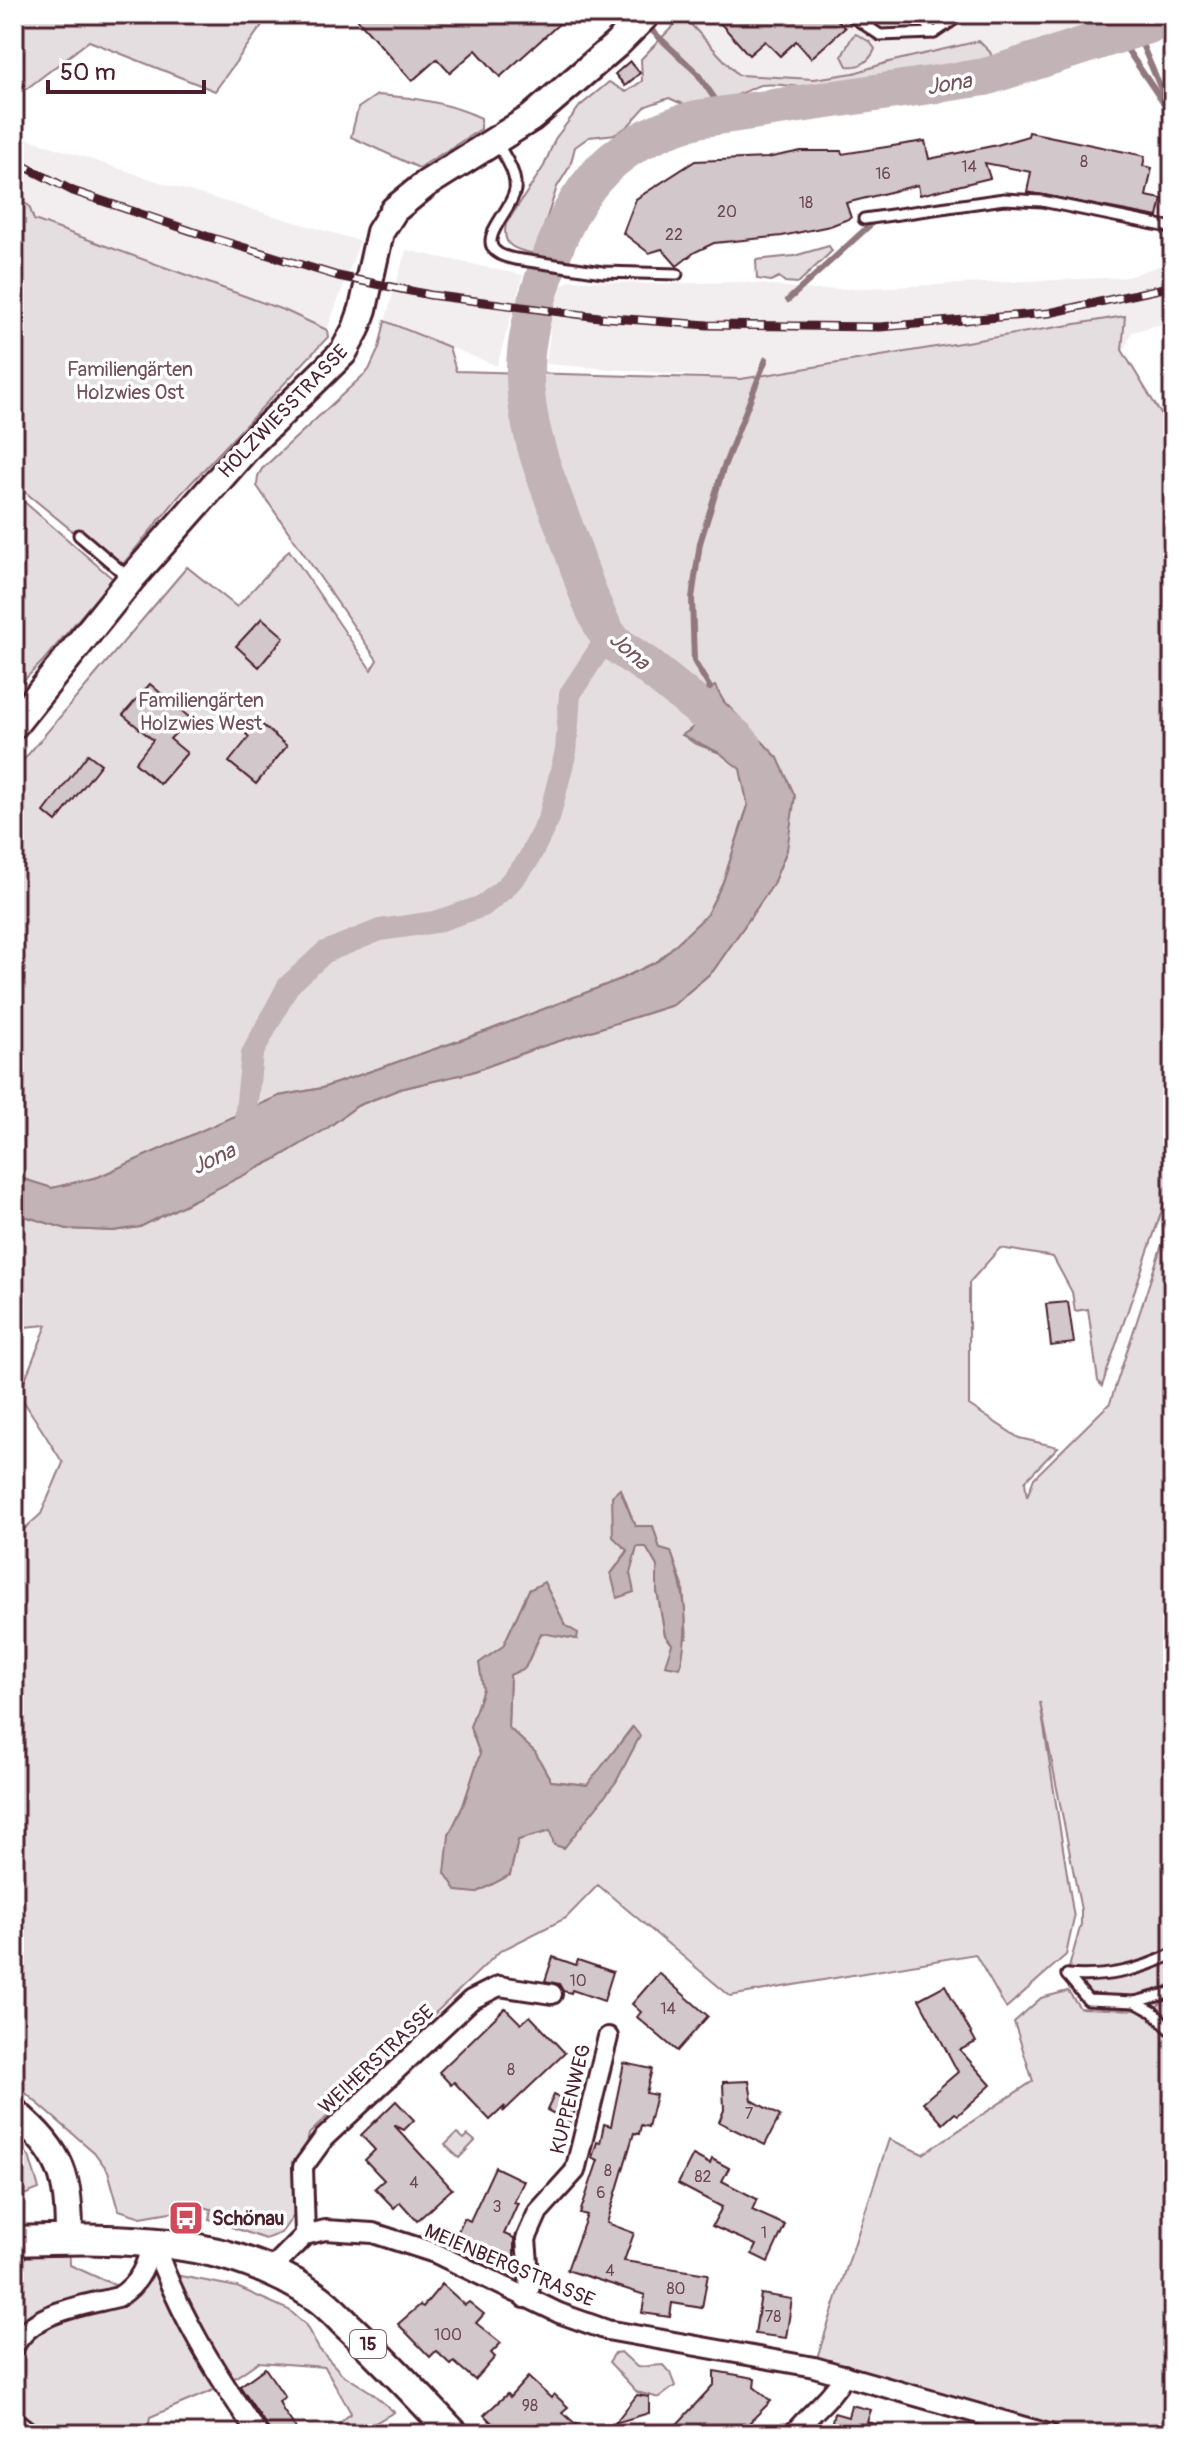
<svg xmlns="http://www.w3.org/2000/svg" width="1187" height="2448" font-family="Pangolin,sans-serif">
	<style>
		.built { fill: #f2eeef }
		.green { fill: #e5dee0; stroke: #987e86; stroke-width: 2; fill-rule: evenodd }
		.water { fill: #c1b3b6; stroke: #91787e; stroke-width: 2 }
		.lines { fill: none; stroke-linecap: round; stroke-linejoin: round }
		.stream { stroke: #91787e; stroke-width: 6 }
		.canal { stroke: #c1b3b6; stroke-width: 22 }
		.river { stroke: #c1b3b6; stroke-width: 38 }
		.building { fill: #d2c7cb; stroke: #4a1f2b; stroke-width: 2 }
		.lane-casing { stroke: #4a1f2b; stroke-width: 15 }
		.street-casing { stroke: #4a1f2b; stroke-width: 24 }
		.secondary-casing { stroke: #4a1f2b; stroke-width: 32 }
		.primary-casing { stroke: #4a1f2b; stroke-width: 34 }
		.lane { stroke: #fff; stroke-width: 9 }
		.street { stroke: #fff; stroke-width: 18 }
		.secondary { stroke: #fff; stroke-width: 26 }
		.primary { stroke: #fff; stroke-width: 28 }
		.rail-casing { stroke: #4a1f2b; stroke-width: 9 }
		.rail { stroke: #fff; stroke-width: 6; stroke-dasharray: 18; stroke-linecap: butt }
		.labels { text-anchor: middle; stroke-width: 7; stroke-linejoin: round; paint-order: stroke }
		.number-label { font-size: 16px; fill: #6c4953 }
		.shield { fill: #fff; stroke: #80626b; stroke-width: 2 }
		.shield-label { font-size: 18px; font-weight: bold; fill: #4a1f2b }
		.park-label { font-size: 20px; fill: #714f58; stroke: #fff }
		.street-label { font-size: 20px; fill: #4a1f2b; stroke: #fff }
		.poi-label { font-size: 20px; font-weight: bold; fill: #4a1f2b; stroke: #fff; text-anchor: start }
		.water-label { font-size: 22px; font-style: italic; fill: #74535c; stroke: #fff }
	</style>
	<rect width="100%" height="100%" fill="#fff"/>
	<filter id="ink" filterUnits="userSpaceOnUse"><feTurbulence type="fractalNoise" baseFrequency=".0125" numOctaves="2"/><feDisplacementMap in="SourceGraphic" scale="16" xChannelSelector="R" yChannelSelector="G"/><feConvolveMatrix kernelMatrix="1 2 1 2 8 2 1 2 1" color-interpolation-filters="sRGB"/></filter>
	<g filter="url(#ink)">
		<g class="built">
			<path d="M678,14H1097L1096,22L992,58L990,52L957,45L854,73L814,79L738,75L684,16Z"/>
			<path d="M14,134L172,186L360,241L327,330L286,311L34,220L29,206L14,196Z"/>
			<path d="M406,250L523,275L497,366L385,321Z"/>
			<path d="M1173,261V321L1132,332L1073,473L766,381L546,364L555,290L570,280L652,284L744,282L813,290L1127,277Z"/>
		</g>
		<g class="green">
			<path d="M14,14H270L215,91L89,41L21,93H14Z"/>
			<path d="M683,16L738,75L814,79L854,73L889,62L979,41L990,52L992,58C959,78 856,86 816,87C798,88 779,83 761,85C755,86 750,90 744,92C715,105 698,113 669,98L646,106L628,126L616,134L589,137L575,147L570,166L557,187L535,254C516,250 501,247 506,224L544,166L555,139L580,106L609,82L626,92L642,81L641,59Z"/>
			<path d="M856,34L870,42L875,49C870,61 860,68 847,66L842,56L852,37Z"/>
			<path d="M377,95C411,97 450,103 481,118V129L419,168L351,137L358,108Z"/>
			<path d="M14,196L29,206L34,220L286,311L327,330L328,337L180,495L119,569L14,483Z"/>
			<path d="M829,246L832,251L798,283L785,282L779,277L771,281L757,279L756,260L794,256Z"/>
			<path d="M1125,316L1122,350L1173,434V1178L1102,1386L1098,1381L1088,1309L1075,1311L1072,1292L1053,1257L1000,1248L969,1283V1405L1019,1438L1058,1447L1025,1481L1027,1497L1034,1478L1110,1403L1173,1211V1983L1135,2002L1088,2000L1067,1975L1081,1924V1910L1040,1702L1074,1918L1066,1955L1006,2008L975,1954L730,1996L598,1885L566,1918L500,1951L309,2134L303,2167L292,2162L295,2214L281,2233L265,2239L209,2219L211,2209L193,2204L189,2214L170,2212L141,2217L119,2210L108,2171L94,2152L14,2083V1538L41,1514L63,1463L19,1394L47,1325L14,1328V1213L67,1229L113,1231L140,1227L274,1160L326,1129L357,1106L400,1089L472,1072L534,1049L673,1005L713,971L772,886L787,850L778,758L724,702L715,687L706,690C708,711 701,723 683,735L694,743L720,753L741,769L748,805L723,882L706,916L658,961L621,979L487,1031L322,1088L279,1096L98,1177L52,1188L14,1176V771L187,567L237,607L289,550L371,670L377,660L257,486L258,476L262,469L369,370L379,348L385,321L449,347L456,371L741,379ZM621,1489L635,1526H653L660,1549L671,1552L683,1586L687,1638L672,1644L665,1635L657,1591V1566L646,1547H637L630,1573L611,1574L628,1550ZM544,1583L566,1626L577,1639L542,1632L525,1668L510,1674L508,1727L535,1752L551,1781L588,1785L632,1727L640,1736L550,1831L518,1840L510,1875L449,1835L463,1806L480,1754L470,1727L483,1689L529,1590Z"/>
			<path d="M14,493L113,579L43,661L14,690Z"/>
			<path d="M1068,1991L1080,2008L1139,2010L1160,2019L1157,2006L1173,1997V2434H1049L814,2367L889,2139L923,2154L1033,2081L1014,2022L1041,1998Z"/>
			<path d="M457,2133L464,2139L468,2135L475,2141L459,2158L445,2145Z"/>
			<path d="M14,2142L29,2156L39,2189L14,2199Z"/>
			<path d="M69,2239L70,2265L128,2291L130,2300L155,2271L237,2287L289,2310L305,2324L319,2349L342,2374L371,2392L394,2412L356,2434H328L351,2413L325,2367L258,2362L223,2386L150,2417L147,2434H14V2241Z"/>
			<path d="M621,2352L637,2367L663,2365L670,2373L675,2386L659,2398L637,2392L609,2362L615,2353Z"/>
		</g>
		<g class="water">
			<path d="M715,686L724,702L778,758L795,796L787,850L772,886L713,971L673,1005L534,1049L472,1072L400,1089L357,1106L326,1129L274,1160L140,1227L113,1231L67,1229L14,1213V1176L52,1188L98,1177L279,1096L322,1088L487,1031L621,979L658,961L706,916L723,882L748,806L740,769L720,753L682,735C700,725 709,711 706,690Z"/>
			<path d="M620,1489L635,1526H653L660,1549L671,1552C686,1593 690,1625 680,1668L665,1665L672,1644L665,1635L657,1591V1566L646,1547H637L630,1573L634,1592L617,1598L611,1574L628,1551L613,1537L612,1496Z"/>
			<path d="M544,1582L566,1626L578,1633L577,1639L541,1633L525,1668L510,1675L508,1727L535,1752L551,1781L587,1785L633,1727L640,1736L616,1782L564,1848L554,1845L550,1831L518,1840L510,1875L476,1893L457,1891L445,1873L449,1835L463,1806L480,1754L470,1727L483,1689L479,1663L503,1646L529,1590Z"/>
		</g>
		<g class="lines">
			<g class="stream">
				<path d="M1103,14L1173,117"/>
				<path d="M1109,20L1126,32"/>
				<path d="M645,24L697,73L726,115"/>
				<path d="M1135,28L1167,103"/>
				<path d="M788,300L870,225"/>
				<path d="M710,688L694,661L692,598L700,543L723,469L766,359"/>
			</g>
			<path class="canal" d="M243,1139L252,1054L288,986L325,952L380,930L435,922L483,906L506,887L527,862L549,818L566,751L570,694L608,636"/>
			<path class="river" d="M744,747L736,738C706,713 676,689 646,665C634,656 616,647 608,635C593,614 578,564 569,539C551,491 531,446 526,394C522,359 530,320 541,287C568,199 603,143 697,119L985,77L1173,17"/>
		</g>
		<g class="building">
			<path d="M353,14H570L500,77L476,50L450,73L437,59L412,81Z"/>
			<path d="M712,14H832L845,28L811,58L796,41L780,56L765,41L749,55Z"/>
			<path d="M630,61L640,73L625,86L615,74Z"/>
			<path d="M1029,132L1145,156L1143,166L1152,168L1146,196L1162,199L1158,217L1027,192L1031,172L985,163L990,178L920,195L918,185L846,203L851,218L830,226L782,236L714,243L695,252L677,266L662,249L649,253L623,233L636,199L695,161L767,158L801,151H841L842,154L925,141L929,159L997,145L1028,136Z"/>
			<path d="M262,618L284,637L259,667L236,646Z"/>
			<path d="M150,684L190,718L170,739L187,753L160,784L135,763L153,740L123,715Z"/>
			<path d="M258,721L287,746L256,784L229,762L249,737L246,734Z"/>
			<path d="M88,754L101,764L56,822L44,812Z"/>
			<path d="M1068,1302L1074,1343L1051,1346L1046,1304Z"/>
			<path d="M553,1957L576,1965L578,1960L613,1972L604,2001L572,1990L571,1993L563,1991L559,1984L545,1981Z"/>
			<path d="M659,1973L708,2016L677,2051L637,2017L641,2012L632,2004Z"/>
			<path d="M945,1985L976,2042L960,2050L991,2085L958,2115L955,2113L943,2124L923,2102L958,2072L919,1999Z"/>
			<path d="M505,2008L521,2024L530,2016L565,2053L503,2112L505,2106L490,2120L454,2082L451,2085L439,2072Z"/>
			<path d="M624,2063L652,2069L646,2093L656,2095L648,2127L641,2125L639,2134L634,2133L607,2223L634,2233L624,2261L708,2274L702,2308L672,2303L670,2317L642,2313L645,2295L567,2270L587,2215L580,2213L598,2160L592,2158L597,2142L600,2143L604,2124L611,2126Z"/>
			<path d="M749,2081L752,2100L780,2116L765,2145L719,2122L724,2110L723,2082Z"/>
			<path d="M554,2095L577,2106L570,2122L547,2110Z"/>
			<path d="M396,2101L414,2120L404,2130L394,2125L452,2189L417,2221L400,2202L394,2208L375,2188L384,2180L365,2160L375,2150L361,2135Z"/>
			<path d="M693,2155L710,2164L712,2159L729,2168L722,2181L757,2199L752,2210L785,2225L768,2262L752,2254L756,2245L712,2226L722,2207L678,2184Z"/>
			<path d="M495,2167L524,2181L514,2202L518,2203L504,2234L514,2238V2262L456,2236L464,2218L470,2221Z"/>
			<path d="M442,2284L465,2305L469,2302L484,2314L476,2323L501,2343L491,2353L495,2357L475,2380L454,2362L451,2365L436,2351L430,2357L398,2324L420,2305L423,2307Z"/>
			<path d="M761,2294L792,2299L786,2338L755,2334Z"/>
			<path d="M265,2368L285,2397L279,2401L283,2410L300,2434H272L240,2386Z"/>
			<path d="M714,2371L755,2378L754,2387L771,2401L738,2434H668L714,2384Z"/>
			<path d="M528,2377L551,2398L554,2394L568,2407L562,2412L587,2434H503L484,2415L507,2394L510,2397Z"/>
			<path d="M637,2395L649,2397V2413L615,2423Z"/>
			<path d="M851,2405L871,2410L867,2422L892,2429L891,2434H829L834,2413L848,2417Z"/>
		</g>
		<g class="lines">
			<defs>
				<g id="lane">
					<path d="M849,14L880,35L934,33L917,14"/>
					<path d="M934,33L962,14"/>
					<path d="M497,143C505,157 517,173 515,190C511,215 463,249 515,259L603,272L677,274"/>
					<path d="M864,219L1004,199L1042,201L1173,228"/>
					<path d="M79,535L128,577"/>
					<path d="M1067,1975L1088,2000L1135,2002L1173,1992"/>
					<path d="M1067,1975C1106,1978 1138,1971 1173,1954"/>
					<path d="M1135,2002L1153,2012L1173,2032"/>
				</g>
				<g id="street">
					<path d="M305,2235L303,2167L324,2138L471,2000L499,1986L552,1994"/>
					<path d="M153,2240C177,2311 215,2373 258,2434"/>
					<path d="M268,2272L305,2235L325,2230L373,2233L435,2253L559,2313L607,2330L814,2367L1049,2434"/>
					<path d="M525,2298L530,2287L526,2239L538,2212L575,2171L608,2037"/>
					<path d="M14,2347C32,2311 83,2306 118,2297C140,2284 147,2264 153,2240"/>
					<path d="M14,2421L31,2434"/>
					<path d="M793,2434C811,2412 831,2399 844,2375"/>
				</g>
				<g id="secondary">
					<path d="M14,725L131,579L252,442L343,353L356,329L363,309L380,232L394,210L426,184L531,118L617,44L647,14"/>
					<path d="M14,2112C63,2154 69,2176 69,2239"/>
				</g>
				<path id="primary" d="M14,2241C120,2238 223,2234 315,2296C327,2304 337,2315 347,2325C384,2359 419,2397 454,2434"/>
			</defs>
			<use href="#lane" class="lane-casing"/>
			<use href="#street" class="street-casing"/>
			<use href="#secondary" class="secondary-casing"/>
			<use href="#primary" class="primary-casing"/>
			<use href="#lane" class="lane"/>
			<use href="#street" class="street"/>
			<use href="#secondary" class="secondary"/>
			<use href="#primary" class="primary"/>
			<defs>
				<path id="rail" d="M14,161L73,191L206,236L338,276L430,295L599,317L708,325L880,327L1049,313L1173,286"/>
			</defs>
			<use href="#rail" class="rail-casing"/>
			<use href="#rail" class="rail"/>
		</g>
	</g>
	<defs>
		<symbol id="bus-square" viewBox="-11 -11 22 22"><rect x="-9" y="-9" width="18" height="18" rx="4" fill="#d1495b" stroke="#fff"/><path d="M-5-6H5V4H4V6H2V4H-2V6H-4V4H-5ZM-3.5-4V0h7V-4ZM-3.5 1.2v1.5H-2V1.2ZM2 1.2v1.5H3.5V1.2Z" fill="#fff"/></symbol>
	</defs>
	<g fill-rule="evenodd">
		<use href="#bus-square" x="166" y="2198" width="40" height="40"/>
	</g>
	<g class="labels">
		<g class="number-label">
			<text x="1084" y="167">8</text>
			<text x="969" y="172">14</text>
			<text x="883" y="179">16</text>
			<text x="806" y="208">18</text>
			<text x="727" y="217">20</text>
			<text x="674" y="240">22</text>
			<text x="578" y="1986">10</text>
			<text x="668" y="2014">14</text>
			<text x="511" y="2075">8</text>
			<text x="749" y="2119">7</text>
			<text x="608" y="2176">8</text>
			<text x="703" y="2182">82</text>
			<text x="414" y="2188">4</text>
			<text x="601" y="2198">6</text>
			<text x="497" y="2212">3</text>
			<text x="764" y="2238">1</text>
			<text x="610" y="2276">4</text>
			<text x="676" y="2294">80</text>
			<text x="773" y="2322">78</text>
			<text x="448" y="2340">100</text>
			<text x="530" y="2411">98</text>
		</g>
		<rect class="shield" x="350" y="2330" width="36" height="28" rx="6"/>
		<g class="shield-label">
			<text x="368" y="2350">15</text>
		</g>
		<g class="park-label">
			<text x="130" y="376">Familiengärten<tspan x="130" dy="23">Holzwies Ost</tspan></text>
			<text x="201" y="707">Familiengärten<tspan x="201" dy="23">Holzwies West</tspan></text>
		</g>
		<g class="street-label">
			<text transform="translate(283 411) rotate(-46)" y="7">HOLZWIESSTRASSE</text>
			<text transform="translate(376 2059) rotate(-43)" y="7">WEIHERSTRASSE</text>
			<text transform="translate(570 2099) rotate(-76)" y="7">KUPPENWEG</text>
			<text transform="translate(510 2265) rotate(23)" y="7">MEIENBERGSTRASSE</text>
		</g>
		<g class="poi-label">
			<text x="212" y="2225">Schönau</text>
		</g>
		<g class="water-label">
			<text transform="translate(949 83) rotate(-9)" y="8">Jona</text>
			<text transform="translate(630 650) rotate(42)" y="8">Jona</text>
			<text transform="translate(213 1158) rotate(-25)" y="8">Jona</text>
		</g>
	</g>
	<rect width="1187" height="2448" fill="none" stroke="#fff" stroke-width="48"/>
	<rect x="24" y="24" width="1139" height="2400" fill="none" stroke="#4a1f2b" stroke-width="3" filter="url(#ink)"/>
	<path d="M48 80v12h156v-12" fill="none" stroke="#4a1f2b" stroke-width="4"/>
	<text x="60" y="80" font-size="24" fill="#4a1f2b" stroke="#ffffff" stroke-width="6" paint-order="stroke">50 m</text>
</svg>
